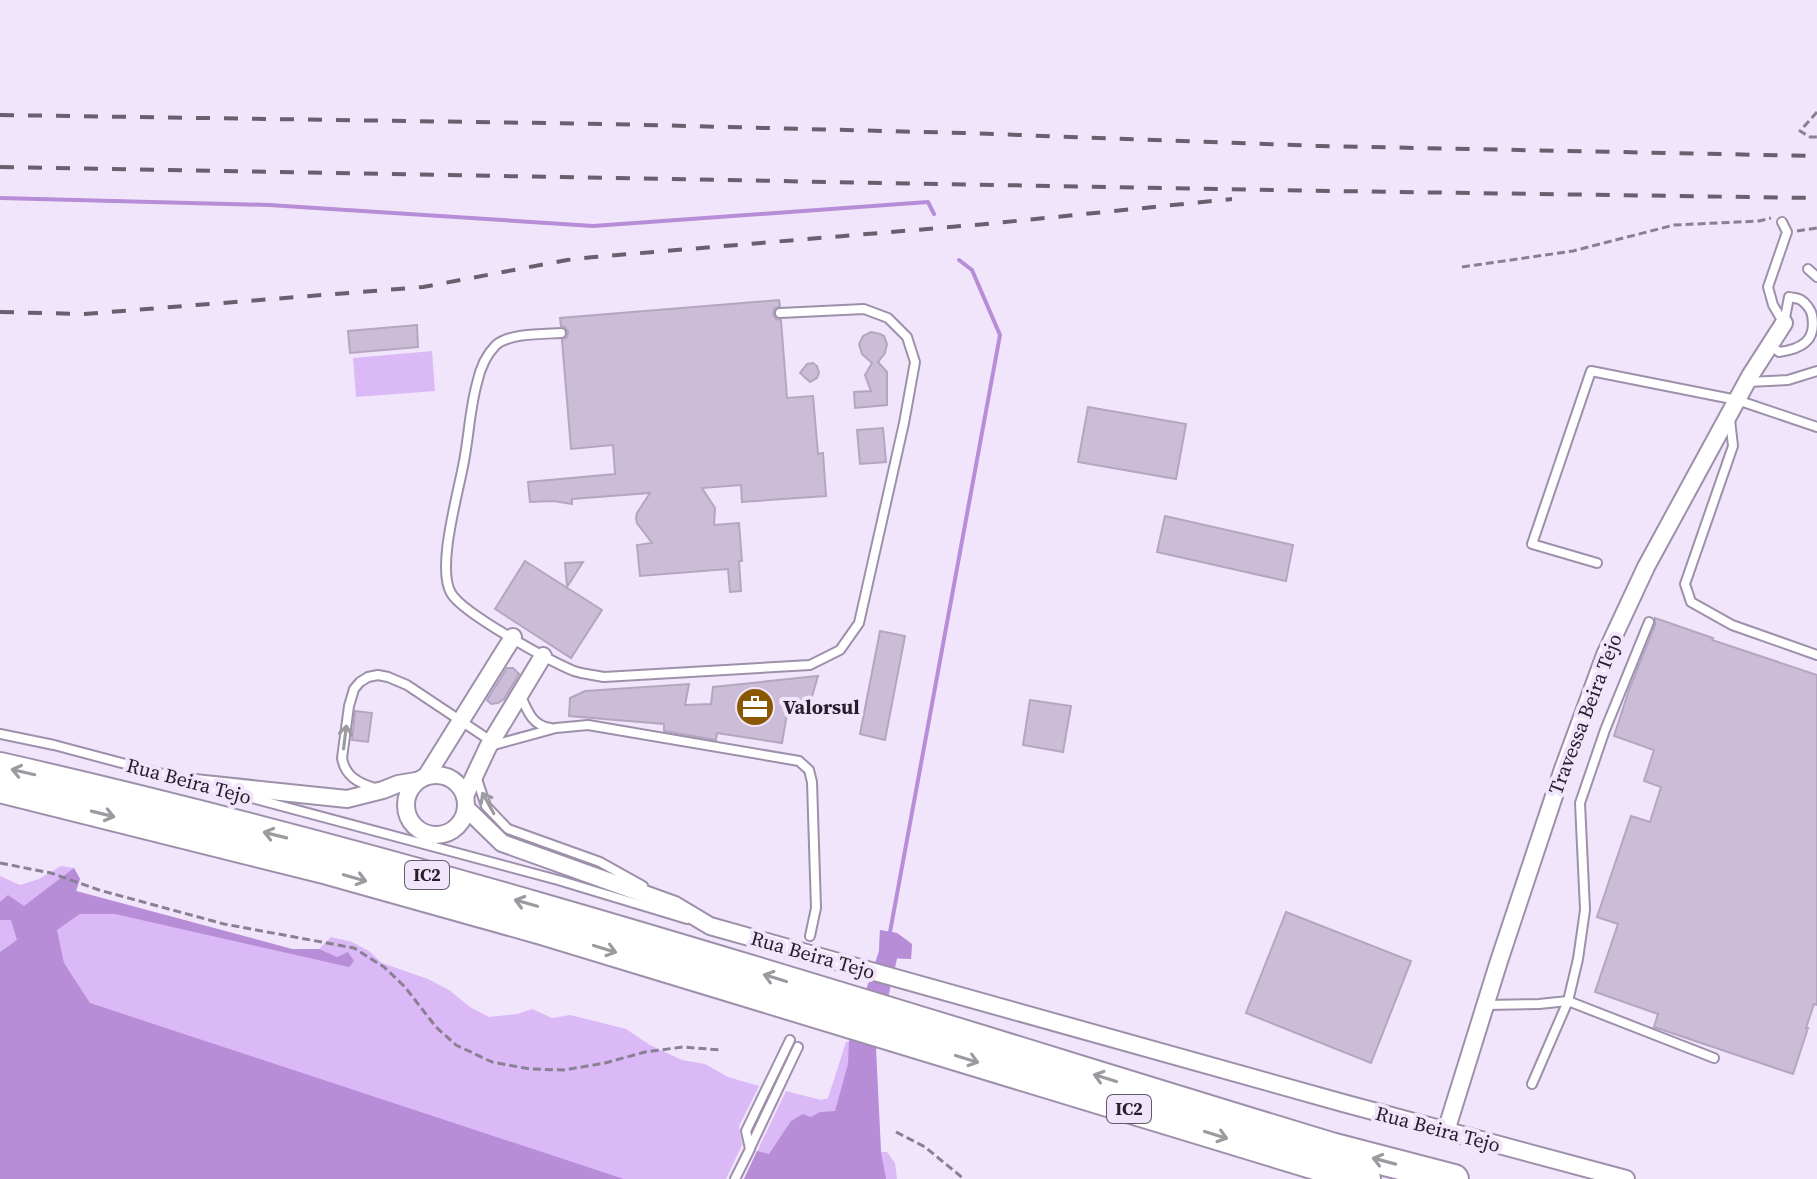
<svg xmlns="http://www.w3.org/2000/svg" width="1817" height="1179" font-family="'Source Serif 4',serif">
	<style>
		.green { fill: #dbb9f7 }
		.water { fill: #b78dd8 }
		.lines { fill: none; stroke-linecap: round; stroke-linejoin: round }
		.stream { stroke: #b78dd8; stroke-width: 4 }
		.building { fill: #cbbdd8; stroke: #b4a6c1; stroke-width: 2 }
		.lane-casing { stroke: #9e90aa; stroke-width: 12 }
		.street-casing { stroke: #9e90aa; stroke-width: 20 }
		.highway-casing { stroke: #9e90aa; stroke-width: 32 }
		.path { stroke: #898091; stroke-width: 3; stroke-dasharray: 8 4; stroke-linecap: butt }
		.lane { stroke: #fff; stroke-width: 8 }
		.street { stroke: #fff; stroke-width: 16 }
		.highway { stroke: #fff; stroke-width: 28 }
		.rail { stroke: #68606e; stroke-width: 4; stroke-dasharray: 14 14; stroke-linecap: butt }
		.oneway { stroke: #9d9a9f }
		.labels { text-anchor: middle; stroke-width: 8; stroke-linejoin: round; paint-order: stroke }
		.shield { fill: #f1e5fc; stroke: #625a68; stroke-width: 2 }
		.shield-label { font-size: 18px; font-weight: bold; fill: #251f29 }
		.poi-label { font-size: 20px; font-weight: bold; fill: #251f29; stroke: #f1e5fc; text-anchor: start }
		.street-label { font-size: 20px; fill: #251f29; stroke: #f1e5fc }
	</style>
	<rect width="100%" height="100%" fill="#f1e5fc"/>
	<g class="green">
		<path d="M432,351L435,391L356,397L353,358Z"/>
		<path d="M61,866L74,868L80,879L76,891L292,949H319L331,937L352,942L369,951L382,963L428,979L449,990L470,1007L489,1017L517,1014L532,1009L552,1018L570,1015L626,1029L650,1045L682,1060L705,1064L728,1077L759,1086L739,1126L742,1145L726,1179H341L0,1054V876L20,885L39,879Z"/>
		<path d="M880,930L897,933L912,944L911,959H897L876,1050L881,1152H887L895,1163L897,1179H744L786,1091L821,1100L828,1098L846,1042L850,1041L879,951Z"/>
	</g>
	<g class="water">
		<path d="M74,868L80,879L76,891L292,949H319L337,957L348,952L354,961L349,967L115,914H80L57,930L64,963L90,1003L624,1179H0V952L17,940L11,920H0V902L8,895L24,906Z"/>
		<path d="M880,930L897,933L912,944L911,959L897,958L876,1050L881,1152L886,1179H744L757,1151L769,1154L791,1121L803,1114L811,1117L820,1112L835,1111L848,1064L849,1041L879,951Z"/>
	</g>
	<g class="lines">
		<g class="stream">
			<path d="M0,198L269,205L593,226L928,202L934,214"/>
			<path d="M890,932L1000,335L972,270L959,260"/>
		</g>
	</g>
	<g class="building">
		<path d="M779,300L780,306L774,309L773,314L776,319L781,320L787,398L813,396L818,454L823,453L826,496L742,502L741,485L702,488L715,508L714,525L739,523L742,561H739L741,591L730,592L728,569L640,576L637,545L652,543L637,523L636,518L637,513L650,493L572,499V504L554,501L530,502L528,482L615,474L613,445L571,449L562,340L567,337L568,332L565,327L561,326L560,318Z"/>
		<path d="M417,325L418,347L350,353L348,331Z"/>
		<path d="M871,332L880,334L884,336L887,344L885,353L878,362L887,372V405L855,408L854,392L871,391L865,375L872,363L862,354L859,344L863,336Z"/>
		<path d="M813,363L817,366L819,373L817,378L810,382L800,373L807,364Z"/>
		<path d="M1088,407L1186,424L1176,479L1078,462Z"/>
		<path d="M883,428L886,462L860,464L857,430Z"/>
		<path d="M1165,516L1293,545L1286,581L1157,552Z"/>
		<path d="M525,561L602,610L571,658L495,609Z"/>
		<path d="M583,562L567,587L565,563Z"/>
		<path d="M1655,618L1713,638L1712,640L1817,675V1005L1814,1004L1806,1028H1808L1793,1074L1654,1027L1658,1014L1595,992L1618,924L1597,917L1631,816L1650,822L1661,787L1644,781L1654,750L1614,736L1629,690L1655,625Z"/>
		<path d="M880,631L905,636L885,740L860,734Z"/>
		<path d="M507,668H513L519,674L504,699L498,703L491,704L487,700Z"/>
		<path d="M818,676L811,700L789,702L782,743L717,733L716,740L664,731V724L569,716L570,698L585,691L689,684L685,705L711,704L713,687Z"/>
		<path d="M1030,700L1071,706L1063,752L1023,745Z"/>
		<path d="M355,711L372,713L368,742L352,740Z"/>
		<path d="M1286,912L1411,961L1371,1063L1246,1013Z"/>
	</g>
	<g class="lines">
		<defs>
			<g id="lane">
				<path d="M1782,222L1787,232L1768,287L1773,305L1783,322"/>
				<path d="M1808,269L1817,277"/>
				<path d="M561,333C543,334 510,333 496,345C486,355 480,369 477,383C470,408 469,435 464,461C459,491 436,567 451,593C462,613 550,661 574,671C583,674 594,675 604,677L810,665L840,650L859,623L904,423L915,362L907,337L888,318L864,309L780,313"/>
				<path d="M1769,344L1779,352C1801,349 1817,341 1812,315C1811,310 1806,303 1801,300C1798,298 1793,298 1789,297L1784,323"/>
				<path d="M1747,382L1788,380L1817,371"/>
				<path d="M1730,420L1733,446L1685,584L1691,602L1732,625L1817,655"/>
				<path d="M1597,563L1532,544L1591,371L1737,400L1817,427"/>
				<path d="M520,694C527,710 532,726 551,728"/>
				<path d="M0,734L54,745L197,783"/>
				<path d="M490,746L556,728L588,725L799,761L809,770L812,782L816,908L810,936"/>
				<path d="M476,776L486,806L508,829L600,862L643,886"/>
				<path d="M375,788C358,783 345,776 342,758L349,706L354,689L360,682L368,677L378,675L388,677L407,685L491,741"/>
				<path d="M237,794L558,880L687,919"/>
				<path d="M1486,1005L1539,1004L1568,1001L1714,1058"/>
				<path d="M1532,1084L1568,1001L1578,959L1585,910L1580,803L1605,730L1649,622"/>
				<path d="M750,1148L798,1047"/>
				<path d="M735,1179L750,1149L746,1131L790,1040"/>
			</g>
			<g id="street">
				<circle cx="436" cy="805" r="30"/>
				<path d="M427,775L513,637"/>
				<path d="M195,783L347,799L383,790L398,784L416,781"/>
				<path d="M465,796L488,747L543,656"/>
				<path d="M466,808L502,843L675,905L710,926L1343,1103L1626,1179"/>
				<path d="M1446,1131L1499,961L1563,769L1605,655L1646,567L1750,376L1784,323"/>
			</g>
			<g id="highway">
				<path d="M0,767C450,869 889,1013 1331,1147L1454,1179"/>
				<path d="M0,788L328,870L542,930L1325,1168L1366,1179"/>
			</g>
		</defs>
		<use href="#lane" class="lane-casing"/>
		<use href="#street" class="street-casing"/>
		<use href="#highway" class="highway-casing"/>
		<g class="path">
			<path d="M1817,112L1800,131L1810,137H1817"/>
			<path d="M1797,231L1817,228"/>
			<path d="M1462,267L1573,251L1674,225L1759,221L1771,218"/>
			<path d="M0,863L51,873L99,890L224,924L354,948L384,967L405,987L436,1027L456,1045L492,1062L530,1069L564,1070L605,1063L645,1052L683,1047L721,1050"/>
			<path d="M896,1132L925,1147L964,1179"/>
		</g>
		<use href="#lane" class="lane"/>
		<use href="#street" class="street"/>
		<use href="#highway" class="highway"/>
		<g class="rail">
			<path d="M0,115L609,124L964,133L1319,146L1817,156"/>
			<path d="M0,167L1332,191L1817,198"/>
			<path d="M0,312L84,314L423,287L567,260L594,257L986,224L1232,199"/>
		</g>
	</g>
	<defs><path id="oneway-shaft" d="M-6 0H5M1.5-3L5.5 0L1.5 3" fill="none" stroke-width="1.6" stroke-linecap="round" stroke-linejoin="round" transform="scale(2)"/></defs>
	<g class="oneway">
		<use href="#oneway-shaft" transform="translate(345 737) rotate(-83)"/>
		<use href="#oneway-shaft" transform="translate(23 772) rotate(-167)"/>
		<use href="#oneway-shaft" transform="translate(488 803) rotate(-119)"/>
		<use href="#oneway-shaft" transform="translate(103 814) rotate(14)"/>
		<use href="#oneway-shaft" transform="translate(275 835) rotate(-166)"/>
		<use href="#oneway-shaft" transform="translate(355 878) rotate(16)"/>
		<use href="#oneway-shaft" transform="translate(526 903) rotate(-164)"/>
		<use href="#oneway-shaft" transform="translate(605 949) rotate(17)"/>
		<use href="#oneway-shaft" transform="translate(775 978) rotate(-163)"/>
		<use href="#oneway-shaft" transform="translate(967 1059) rotate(17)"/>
		<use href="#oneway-shaft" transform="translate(1105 1078) rotate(-163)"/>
		<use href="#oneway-shaft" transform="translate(1216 1135) rotate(17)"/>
		<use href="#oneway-shaft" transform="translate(1384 1161) rotate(-165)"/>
	</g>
	<defs>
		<symbol id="office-disc" viewBox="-11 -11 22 22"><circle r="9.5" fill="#8a5801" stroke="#f1e5fc"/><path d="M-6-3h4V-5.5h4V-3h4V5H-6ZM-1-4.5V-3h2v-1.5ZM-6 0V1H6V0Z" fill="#fff"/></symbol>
	</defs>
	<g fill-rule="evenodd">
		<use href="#office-disc" x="733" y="685" width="44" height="44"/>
	</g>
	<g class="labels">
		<g class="shield">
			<rect x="405" y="861" width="44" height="28" rx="6"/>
			<rect x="1107" y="1095" width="44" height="28" rx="6"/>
		</g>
		<g class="shield-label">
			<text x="427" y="881">IC2</text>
			<text x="1129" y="1115">IC2</text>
		</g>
		<g class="poi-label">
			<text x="783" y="714">Valorsul</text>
		</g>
		<g class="street-label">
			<text transform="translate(1585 714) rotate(-69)" y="7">Travessa Beira Tejo</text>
			<text transform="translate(189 781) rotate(15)" y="7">Rua Beira Tejo</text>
			<text transform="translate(813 955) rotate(16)" y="7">Rua Beira Tejo</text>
			<text transform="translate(1438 1129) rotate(15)" y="7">Rua Beira Tejo</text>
		</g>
	</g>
</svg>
